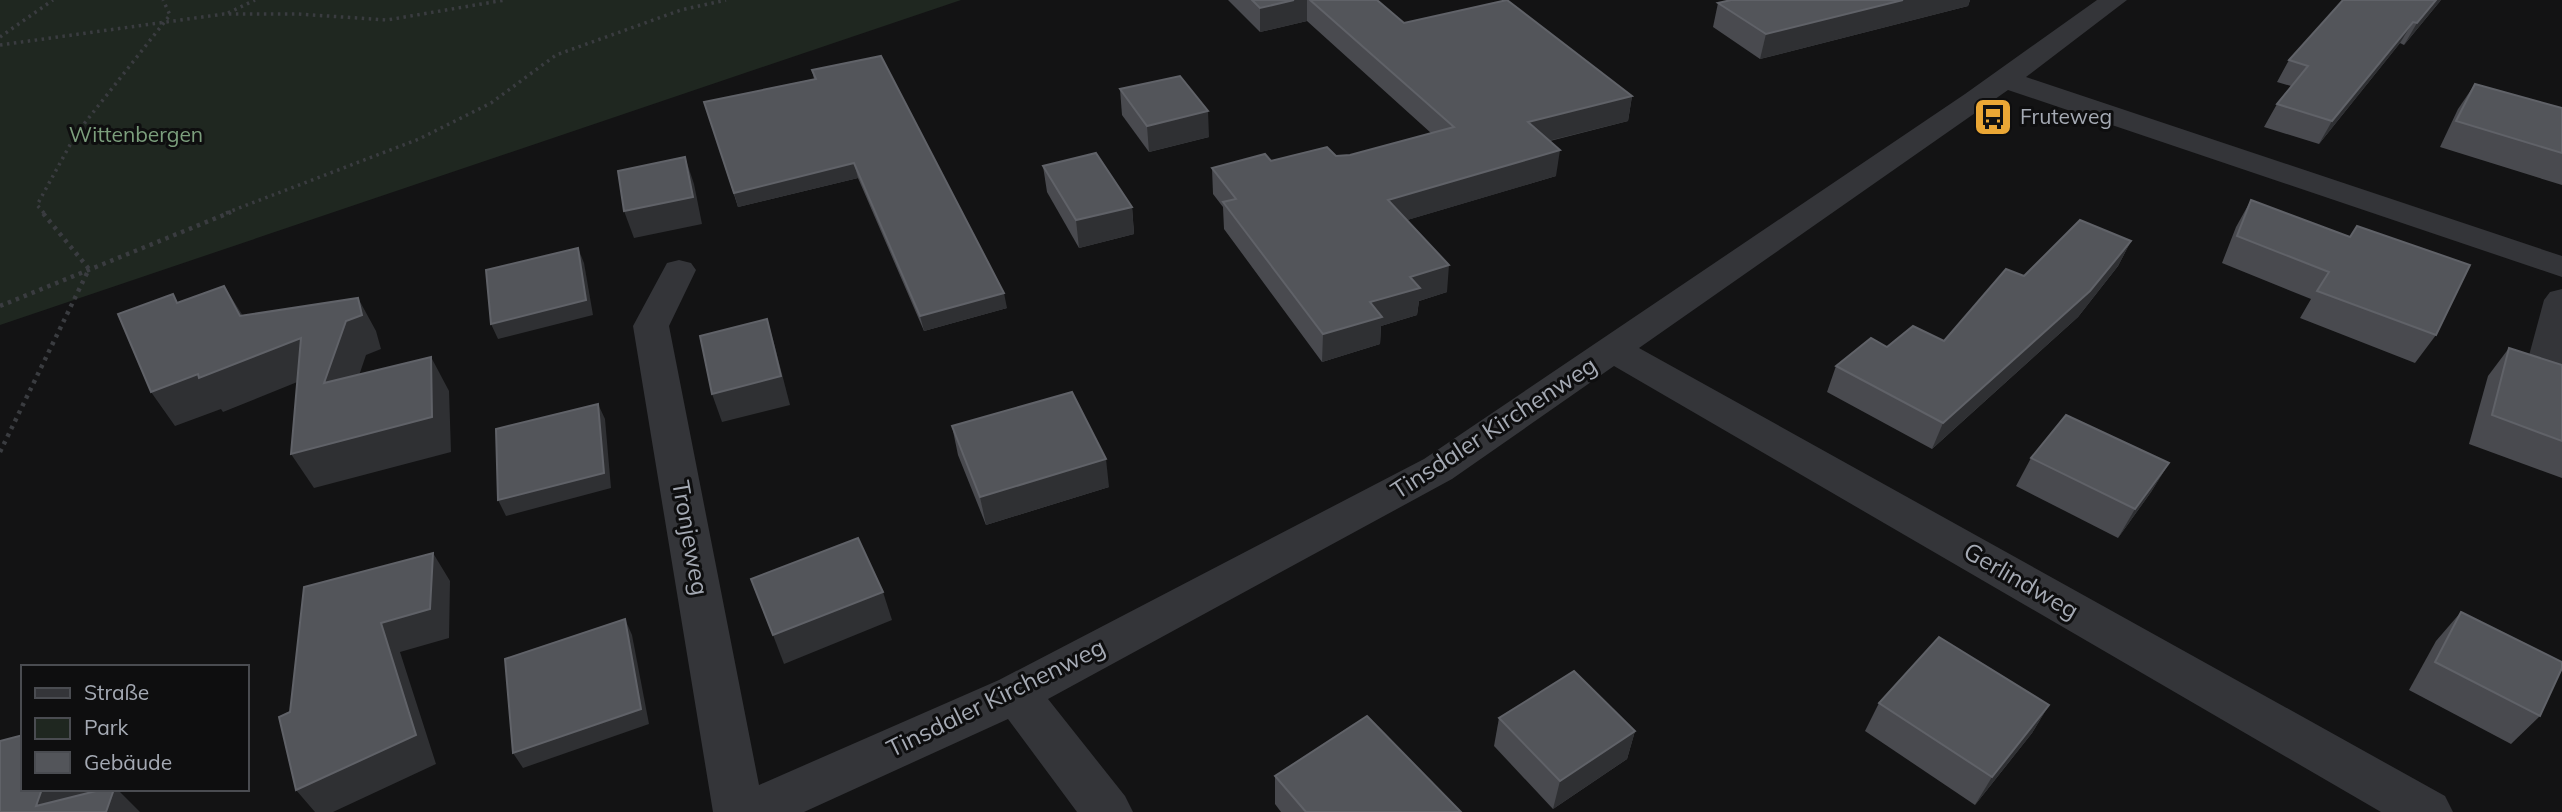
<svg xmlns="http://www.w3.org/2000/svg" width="2562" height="812" font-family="Mulish,sans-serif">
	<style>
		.green { fill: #1f2720 }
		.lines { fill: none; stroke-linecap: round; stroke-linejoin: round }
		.path-far1 { stroke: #3a3c40; stroke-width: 3.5; stroke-dasharray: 2.5 4.5; stroke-linecap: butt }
		.path { stroke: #3a3c40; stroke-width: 4.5; stroke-dasharray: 3.5 5; stroke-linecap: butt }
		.minor { fill: #343539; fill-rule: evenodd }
		.wall { fill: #494a4f }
		.shaded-wall { fill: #2f3033 }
		.building { fill: #53555a; stroke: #606268; stroke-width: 2 }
		.labels { text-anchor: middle; stroke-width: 6; stroke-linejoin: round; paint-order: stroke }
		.far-poi-label { font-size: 21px; fill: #a5aab4; stroke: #0e0e0f; text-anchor: start }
		.far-park-label { font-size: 21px; fill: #7c9f7d; stroke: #0e0e0f }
		.street-label { font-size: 24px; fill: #a5aab4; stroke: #0e0e0f }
	</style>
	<rect width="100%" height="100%" fill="#131314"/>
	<path class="green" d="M0,0H961L0,325Z"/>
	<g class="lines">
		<g class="path-far1">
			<path d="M228,13L255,0"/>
			<path d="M0,37L53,0"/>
			<path d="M0,45L224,14H298L387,20L505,0"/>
			<path d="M44,213L37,205L76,134L170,15L163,0"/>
			<path d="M226,213L419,139L491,103L556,55L681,10L726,0"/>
		</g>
		<g class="path">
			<path d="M0,306L231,212"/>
			<path d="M0,452L89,269L42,212"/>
		</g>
		<g class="minor">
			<path d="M2097,0H2127L2026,77L2562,256V277L2008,90L1639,348L2445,796L2453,812H2381L1614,366L1452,479L1048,699L1125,796L1133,812H1077L1008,719L804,812H713L633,326L667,263L679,260L691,263L696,270L669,326L759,785L999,680L1424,459L1965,94Z"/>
			<path d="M2562,289V373L2556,383L2543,386L2530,383L2524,374L2544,300L2550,292Z"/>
		</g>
	</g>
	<g class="wall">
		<path d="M1228,0H1377L1404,23L1632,96L1628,121L1550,141L1556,176L1407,220L1447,292L1419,301L1417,315L1381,326L1380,344L1322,362L1224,229L1223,207L1213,194L1212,168L1271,161L1350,155L1431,133L1307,21L1260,32Z"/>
		<path d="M1731,0H1970L1968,6L1760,59L1713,27L1718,3Z"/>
		<path d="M2441,0L2404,45L2400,43L2319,144L2264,127L2277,104L2291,86L2277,82L2289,60Z"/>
		<path d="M812,70L1007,308L924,331L858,178L738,207L704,102L814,79Z"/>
		<path d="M2475,84L2562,108V185L2440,147L2458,109Z"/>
		<path d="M1120,89L1209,137L1149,152L1122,115Z"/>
		<path d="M1043,166L1132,207L1134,234L1079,248L1047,192Z"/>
		<path d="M2251,200L2436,335L2415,363L2300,318L2311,299L2222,263L2236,227Z"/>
		<path d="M2131,241L2118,266L2078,317L1932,449L1827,392L1836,366L1887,347L1944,341L2024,276Z"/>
		<path d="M2509,348L2562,365V478L2469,444L2488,376Z"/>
		<path d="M952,426L1109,487L986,525L958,455Z"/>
		<path d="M2031,458L2169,463L2151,492L2118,538L2016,486Z"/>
		<path d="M2461,612L2540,716L2511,744L2409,690L2436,641Z"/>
		<path d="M1879,703L2049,705L2032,733L1975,805L1865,731Z"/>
		<path d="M1499,718L1635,731L1627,759L1553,809L1494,746Z"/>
		<path d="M1275,776L1461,812H1281L1275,804Z"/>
	</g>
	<g class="shaded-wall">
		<path d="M1294,0H1307V21L1260,32V8Z"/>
		<path d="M1903,0H1970L1968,6L1760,59L1766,34Z"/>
		<path d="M2436,0H2441L2404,45L2417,23Z"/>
		<path d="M2413,22L2400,43L2319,144L2332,121Z"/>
		<path d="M1632,96L1628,121L1524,147L1528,122Z"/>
		<path d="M1208,111L1209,137L1149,152L1147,126Z"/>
		<path d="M1560,150L1556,176L1387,226L1388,200Z"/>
		<path d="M685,157L694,184L702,224L634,238L624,211Z"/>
		<path d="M854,163L858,178L738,207L734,193Z"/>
		<path d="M1132,207L1134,234L1079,248L1076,220Z"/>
		<path d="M2131,241L2118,266L2078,317L1932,449L1943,423Z"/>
		<path d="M578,248L584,263L593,315L498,339L491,324Z"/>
		<path d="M1449,265L1447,292L1419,301L1417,315L1381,326L1380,344L1322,362L1323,334L1410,277Z"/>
		<path d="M224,286L245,319L240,316Z"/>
		<path d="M1004,293L1007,308L924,331L920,316Z"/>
		<path d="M358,298L376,331L381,349L366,355L345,417L324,383L346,321Z"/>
		<path d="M767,319L775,347L790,405L722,422L712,394Z"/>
		<path d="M301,338L322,372L223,412L221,409L175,426L151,392L198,374Z"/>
		<path d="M431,357L449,391L451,452L314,488L291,454Z"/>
		<path d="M598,404L605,419L611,488L506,516L498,500Z"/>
		<path d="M1106,459L1109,487L986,525L980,497Z"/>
		<path d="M2169,463L2151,492L2118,538L2135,509Z"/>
		<path d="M433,553L450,581L449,638L400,652L436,764L333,812H315L296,790L381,623Z"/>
		<path d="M883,592L892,620L784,664L773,635Z"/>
		<path d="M625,619L632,635L649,724L523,768L513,753Z"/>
		<path d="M2049,705L2032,733L1975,805L1992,777Z"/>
		<path d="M1635,731L1627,759L1553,809L1560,781Z"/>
		<path d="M42,789H94L86,812L36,806Z"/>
		<path d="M114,789H117L140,812H106Z"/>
	</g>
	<g class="building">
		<path d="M1252,0H1294L1260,8Z"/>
		<path d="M1310,0H1377L1404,23L1507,0L1632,96L1528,122L1560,150L1388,200L1449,265L1410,277L1420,288L1370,302L1382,317L1323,334L1223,202L1236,199L1212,168L1265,154L1271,161L1327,147L1336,156L1350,155L1454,127Z"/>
		<path d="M1731,0H1903L1766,34L1718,3Z"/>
		<path d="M2343,0H2436L2417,23L2413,22L2332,121L2277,104L2308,66L2289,60Z"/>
		<path d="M881,56L1004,293L920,316L854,163L734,193L704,102L816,79L812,70Z"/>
		<path d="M1180,76L1208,111L1147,126L1120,89Z"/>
		<path d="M2475,84L2562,108V153L2456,121Z"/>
		<path d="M1096,153L1132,207L1076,220L1043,166Z"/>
		<path d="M685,157L693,197L624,211L618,171Z"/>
		<path d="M2251,200L2350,237L2357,226L2470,265L2436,335L2317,291L2329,272L2237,236Z"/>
		<path d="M2080,220L2131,241L2090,291L1943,423L1836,366L1871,338L1887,347L1913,326L1944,341L2006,269L2024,276Z"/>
		<path d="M578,248L586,300L491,324L486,270Z"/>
		<path d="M224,286L240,316L358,298L362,315L346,321L324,383L431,357L432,417L291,454L301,338L199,378L198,374L151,392L118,314L173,294L177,303Z"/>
		<path d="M767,319L781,376L712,394L700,336Z"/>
		<path d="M2509,348L2562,365V441L2492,415Z"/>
		<path d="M1072,392L1106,459L980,497L952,426Z"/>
		<path d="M598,404L604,473L498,500L496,429Z"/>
		<path d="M2066,415L2169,463L2135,509L2031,458Z"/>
		<path d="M858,538L883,592L773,635L751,579Z"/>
		<path d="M433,553L430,609L381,623L416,735L296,790L279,717L290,712L304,587Z"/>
		<path d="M2461,612L2562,662V668L2540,716L2435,662Z"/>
		<path d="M625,619L641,709L513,753L505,659Z"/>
		<path d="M1939,637L2049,705L1992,777L1879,703Z"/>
		<path d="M1574,671L1635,731L1560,781L1499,718Z"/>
		<path d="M1367,716L1461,812H1306L1275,776Z"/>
		<path d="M23,735V789H42L36,806L104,789H114L106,812H0V741Z"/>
	</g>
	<defs>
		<symbol id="bus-square" viewBox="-11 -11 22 22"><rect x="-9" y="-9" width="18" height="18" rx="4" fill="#eba735" stroke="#0e0e0f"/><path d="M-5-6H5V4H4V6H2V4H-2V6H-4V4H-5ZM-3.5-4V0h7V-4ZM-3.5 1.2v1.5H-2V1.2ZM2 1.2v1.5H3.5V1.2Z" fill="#111"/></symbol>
	</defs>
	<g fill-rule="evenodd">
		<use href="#bus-square" x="1971" y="95" width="44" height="44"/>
	</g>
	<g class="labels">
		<g class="far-poi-label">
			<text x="2020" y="124">Fruteweg</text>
		</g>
		<g class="far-park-label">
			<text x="136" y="142">Wittenbergen</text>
		</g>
		<g class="street-label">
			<text transform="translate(1494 428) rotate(-33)" y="8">Tinsdaler Kirchenweg</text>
			<text transform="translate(690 538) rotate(80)" y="8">Tronjeweg</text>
			<text transform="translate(2021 581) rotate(30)" y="8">Gerlindweg</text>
			<text transform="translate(996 698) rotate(-26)" y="8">Tinsdaler Kirchenweg</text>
		</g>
	</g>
	<rect x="21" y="665" width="228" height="126" fill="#0e0e0f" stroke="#4a4c51" stroke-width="2"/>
	<rect x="35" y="688" width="35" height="10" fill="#343539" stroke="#4a4c51" stroke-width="2"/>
	<text x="84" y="700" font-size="21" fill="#a5aab4">Straße</text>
	<rect x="35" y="718" width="35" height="21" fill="#1f2720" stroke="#4a4c51" stroke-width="2"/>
	<text x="84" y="735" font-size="21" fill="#a5aab4">Park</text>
	<rect x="35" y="752" width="35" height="21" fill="#53555a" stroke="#4a4c51" stroke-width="2"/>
	<text x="84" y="770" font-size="21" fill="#a5aab4">Gebäude</text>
</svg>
